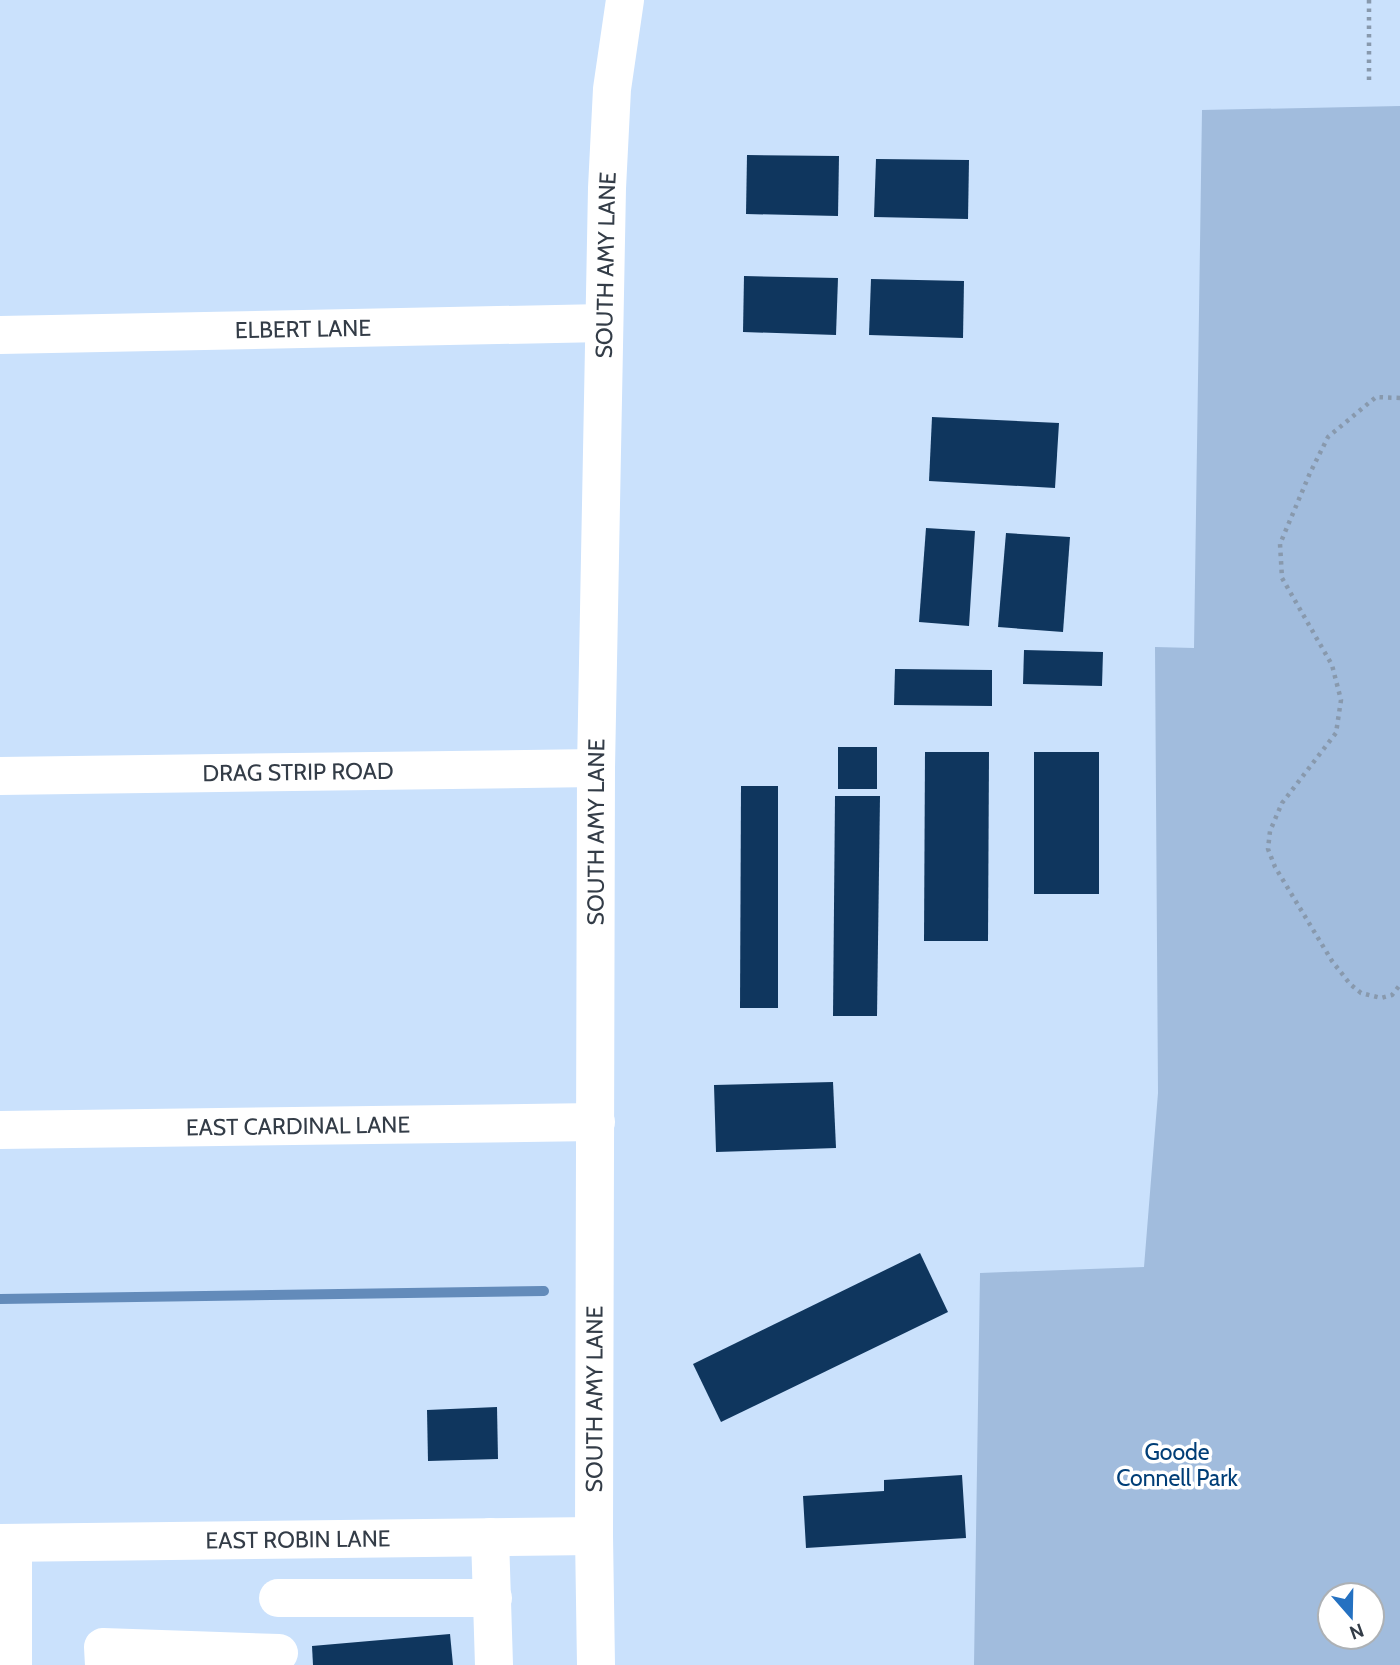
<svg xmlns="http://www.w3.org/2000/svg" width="1400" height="1665" font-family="Cabin,sans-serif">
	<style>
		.green { fill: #a1bcdd; fill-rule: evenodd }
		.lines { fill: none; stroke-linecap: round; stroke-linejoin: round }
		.stream { stroke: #638bba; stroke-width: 10 }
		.building { fill: #0f365e }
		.path { stroke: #8899ad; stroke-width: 4.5; stroke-dasharray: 3.5 5; stroke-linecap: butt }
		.minor { stroke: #fff; stroke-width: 38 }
		.labels { text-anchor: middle; stroke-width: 7; stroke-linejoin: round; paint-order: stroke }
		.street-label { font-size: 23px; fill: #333c47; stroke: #fff }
		.park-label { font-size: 23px; fill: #003e77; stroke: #fff }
	</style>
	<rect width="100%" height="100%" fill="#cae1fc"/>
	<path class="green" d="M1400,106V1665H974L980,1273L1144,1267L1158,1093L1155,647L1194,648L1202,110ZM1330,1595H1372V1637H1330Z"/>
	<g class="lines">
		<path class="stream" d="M0,1299L544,1291"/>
	</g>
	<g class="building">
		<path d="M747,155L839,156L838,216L746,214Z"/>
		<path d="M876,159L969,160L968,219L874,217Z"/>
		<path d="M744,276L838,278L836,335L743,332Z"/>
		<path d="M871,279L964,281L963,338L869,335Z"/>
		<path d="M932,417L1059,423L1055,488L929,481Z"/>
		<path d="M926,528L975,531L969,626L919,622Z"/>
		<path d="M1006,533L1070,537L1063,632L998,627Z"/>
		<path d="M1024,650L1103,652L1102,686L1023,684Z"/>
		<path d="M895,669L992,670V706L894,705Z"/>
		<rect x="838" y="747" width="39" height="42"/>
		<path d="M925,752H989L988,941H924Z"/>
		<rect x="1034" y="752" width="65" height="142"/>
		<path d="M741,786H778V1008H740Z"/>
		<path d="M835,796H880L877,1016H833Z"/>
		<path d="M833,1082L836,1148L716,1152L714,1085Z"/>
		<path d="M920,1253L948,1312L721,1422L693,1364Z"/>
		<path d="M497,1407L498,1459L428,1461L427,1410Z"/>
		<path d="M962,1475L966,1538L806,1548L803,1496L884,1491V1480Z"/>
		<path d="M450,1634L453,1665H313L312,1646Z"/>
	</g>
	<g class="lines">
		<g class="path">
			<path d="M1369,0V82"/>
			<path d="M1400,398L1376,397L1328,437L1310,473L1280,544L1282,578L1332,665L1341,700L1336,733L1282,803L1270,831L1268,849L1275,867L1332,961L1350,984L1361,993L1381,998L1392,995L1400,985"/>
		</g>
		<g class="minor">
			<path id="s1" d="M0,335L604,323"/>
			<path id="s2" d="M0,776L596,768"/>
			<path id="s3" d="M0,1130L596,1122"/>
			<path d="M490,1537L494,1665"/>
			<path id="s4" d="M0,1543L594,1536"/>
			<path d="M13,1543V1665"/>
			<path d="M278,1598H493"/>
			<path d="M104,1665L103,1647L279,1653"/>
			<path id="s5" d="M596,1665L594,1536L596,768L607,188L612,89L625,0"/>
		</g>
	</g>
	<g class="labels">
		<g class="street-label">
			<text dy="8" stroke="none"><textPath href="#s5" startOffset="1400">SOUTH AMY LANE</textPath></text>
			<text dy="8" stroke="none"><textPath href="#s1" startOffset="303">ELBERT LANE</textPath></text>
			<text dy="8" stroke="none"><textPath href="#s2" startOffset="298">DRAG STRIP ROAD</textPath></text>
			<text dy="8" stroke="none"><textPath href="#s5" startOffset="833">SOUTH AMY LANE</textPath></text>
			<text dy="8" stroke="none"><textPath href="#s3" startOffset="298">EAST CARDINAL LANE</textPath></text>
			<text dy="8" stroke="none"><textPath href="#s5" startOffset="266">SOUTH AMY LANE</textPath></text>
			<text dy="8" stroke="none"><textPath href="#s4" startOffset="298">EAST ROBIN LANE</textPath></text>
		</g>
		<g class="park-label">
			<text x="1177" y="1460">Goode<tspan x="1177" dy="26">Connell Park</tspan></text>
		</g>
	</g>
	<g transform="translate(1351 1616) rotate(160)"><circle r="33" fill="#ffffff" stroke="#adb1b5" stroke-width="2"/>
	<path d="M0-5L12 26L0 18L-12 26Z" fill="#2471c1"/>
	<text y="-10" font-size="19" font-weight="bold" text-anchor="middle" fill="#333c47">N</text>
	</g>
</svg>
